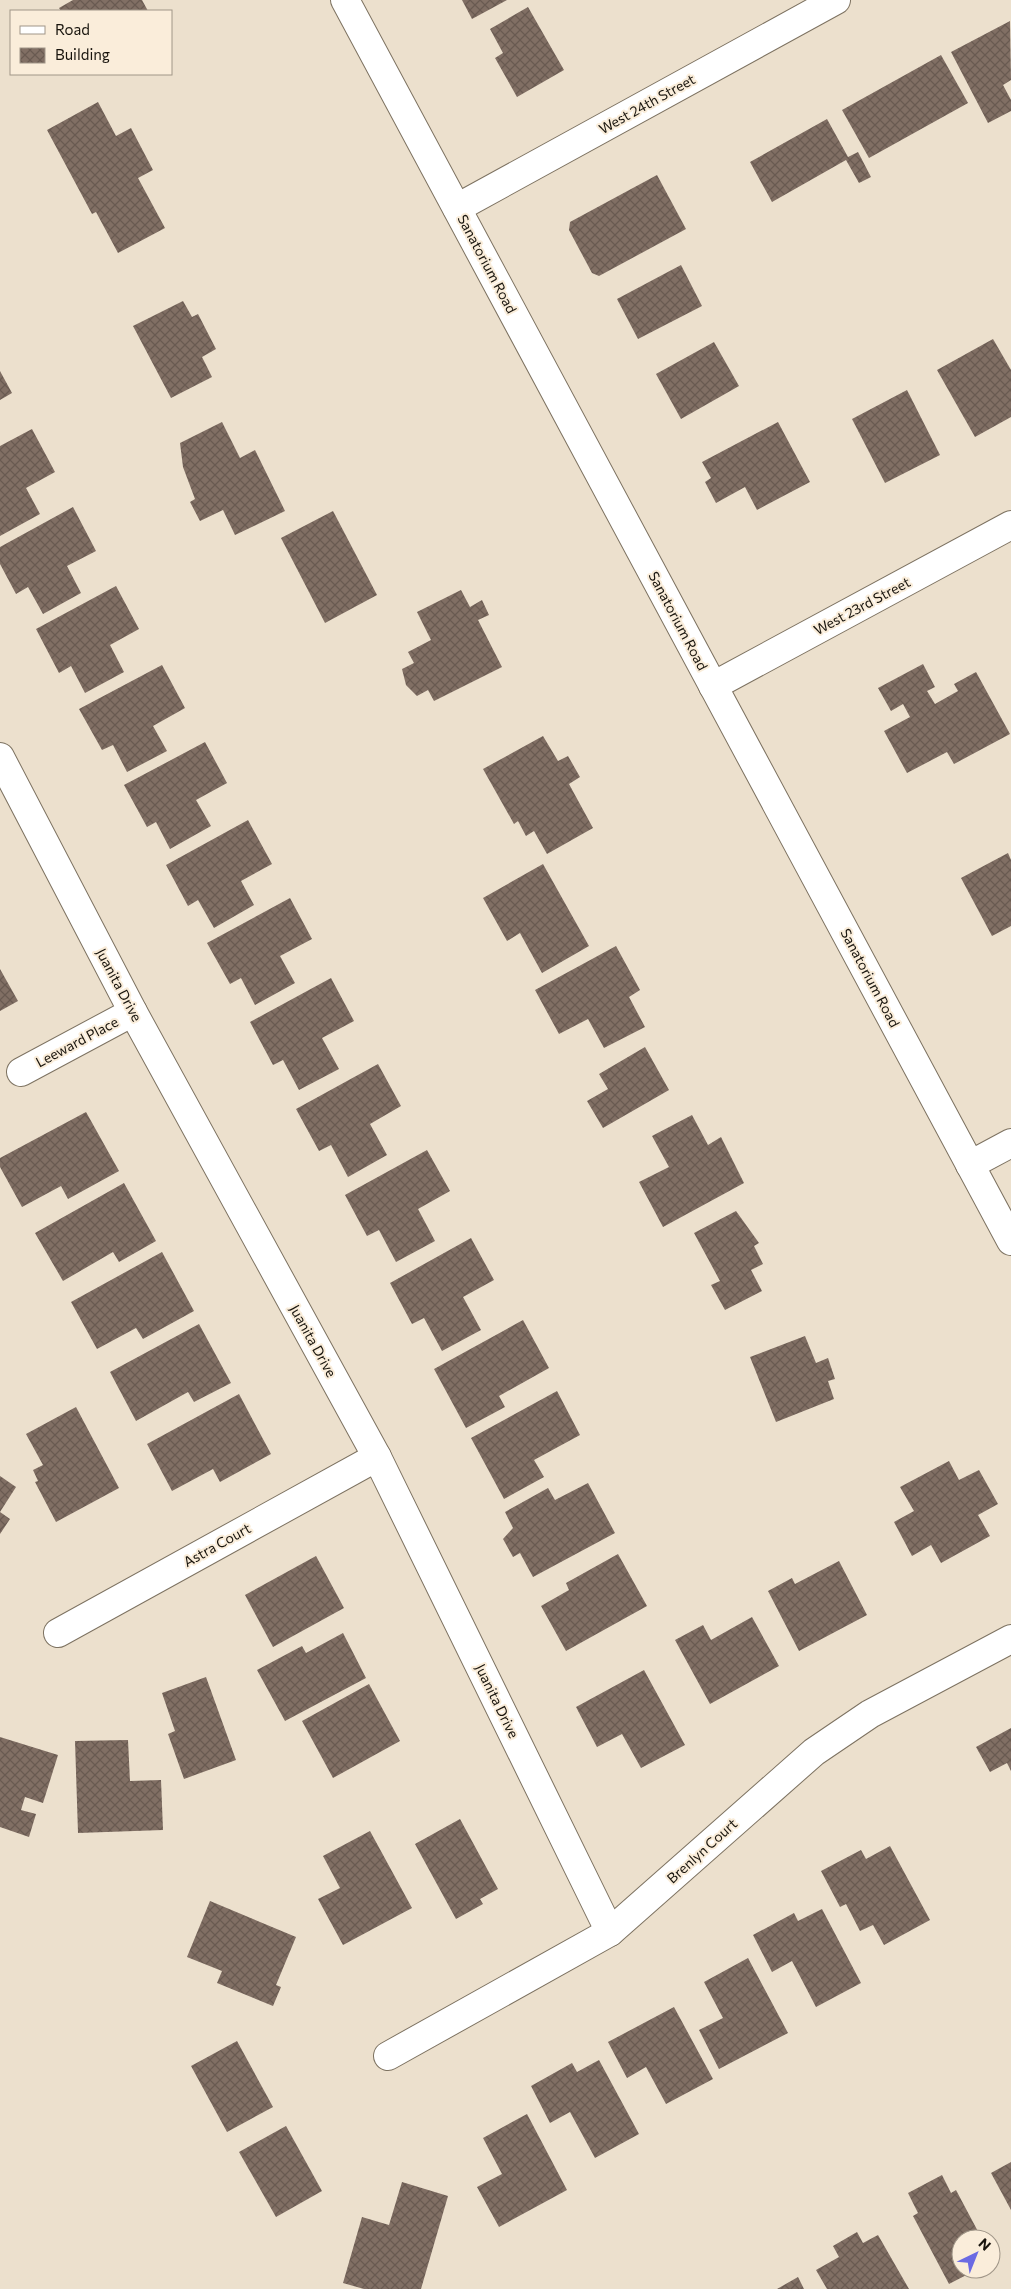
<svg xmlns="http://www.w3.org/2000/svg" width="1011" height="2289" font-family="Commissioner,sans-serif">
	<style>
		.building { fill: url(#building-cross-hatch) }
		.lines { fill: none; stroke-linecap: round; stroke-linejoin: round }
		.minor-casing { stroke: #7d7261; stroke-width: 30 }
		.minor { stroke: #fff; stroke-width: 28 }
		.labels { text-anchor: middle; stroke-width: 4; stroke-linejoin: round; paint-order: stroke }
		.street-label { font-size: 14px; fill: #18140d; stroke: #faedda }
	</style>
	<defs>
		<pattern id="building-cross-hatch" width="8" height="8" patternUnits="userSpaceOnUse" patternTransform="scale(1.25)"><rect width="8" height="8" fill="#816f64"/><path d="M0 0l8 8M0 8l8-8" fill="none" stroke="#695a51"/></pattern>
	</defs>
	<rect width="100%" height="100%" fill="#ece0cd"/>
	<g class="building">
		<path d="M73,0H142L148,11H61L59,8Z"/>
		<path d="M462,0H507L472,19Z"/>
		<path d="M528,7L564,70L517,97L495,58L503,53L490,29Z"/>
		<path d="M1010,21L1011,80L1003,85L1011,100V111L988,123L951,52Z"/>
		<path d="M941,55L968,103L869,158L842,110Z"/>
		<path d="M98,102L116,136L131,128L153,170L138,178L165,228L118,253L96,212L92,214L47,130Z"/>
		<path d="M827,119L848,157L858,152L871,177L859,183L846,160L772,202L750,162Z"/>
		<path d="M657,175L686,229L599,276L592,273L569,230L570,222Z"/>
		<path d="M681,265L702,306L638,339L617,299Z"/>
		<path d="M183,301L192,317L198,314L216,349L202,357L212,377L171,398L133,326Z"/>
		<path d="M993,339L1011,370V417L975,437L937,370Z"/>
		<path d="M714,342L739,386L681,419L656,374Z"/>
		<path d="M0,371L12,393L0,400Z"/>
		<path d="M907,390L940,455L885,483L852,419Z"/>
		<path d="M222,422L240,458L255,450L285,511L235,535L223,510L200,521L190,502L195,499L183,467L180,443Z"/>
		<path d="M778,422L810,482L757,510L745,487L716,503L705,482L711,478L702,462Z"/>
		<path d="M32,429L55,472L26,488L40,514L0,536V446Z"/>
		<path d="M73,507L96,551L67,566L81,593L43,614L28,587L16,594L0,564V547Z"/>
		<path d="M333,511L377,595L325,623L281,538Z"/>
		<path d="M116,586L139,629L110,645L124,672L85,693L71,666L59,673L36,629Z"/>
		<path d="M461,590L470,607L482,600L489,615L478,620L502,667L434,701L428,690L417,696L406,685L402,669L414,663L408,652L431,640L417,612Z"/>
		<path d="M923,664L935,687L927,691L935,704L958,691L954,684L976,672L1010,734L954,764L947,752L907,773L884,731L910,717L903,704L891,711L878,688Z"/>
		<path d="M162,665L185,708L153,726L167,751L127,772L113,745L102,750L79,709Z"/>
		<path d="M543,736L558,761L568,756L580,777L569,784L593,828L547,854L534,831L526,836L518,821L514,824L483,769Z"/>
		<path d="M205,742L227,783L196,800L211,826L170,849L156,822L147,827L124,785Z"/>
		<path d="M248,820L272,864L241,881L254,905L214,928L198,900L188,906L166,865Z"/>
		<path d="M1008,853L1011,860V926L992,936L961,878Z"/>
		<path d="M543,864L589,946L542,973L520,933L507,941L483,898Z"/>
		<path d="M290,898L312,939L280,956L295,983L255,1005L241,978L230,984L207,943Z"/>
		<path d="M616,946L640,990L629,997L645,1027L604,1048L588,1019L559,1034L535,990Z"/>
		<path d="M0,969L18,1001L0,1011Z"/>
		<path d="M331,978L354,1021L322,1038L339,1069L299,1090L283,1060L273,1065L250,1022Z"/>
		<path d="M645,1047L669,1090L603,1128L587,1101L608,1089L599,1074Z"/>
		<path d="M378,1064L401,1106L370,1124L387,1155L348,1177L331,1145L319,1151L296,1109Z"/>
		<path d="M86,1112L119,1171L68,1199L61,1186L22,1207L0,1167V1158Z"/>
		<path d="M692,1115L708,1145L721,1137L744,1183L663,1227L639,1182L669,1167L652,1136Z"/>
		<path d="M427,1150L450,1191L418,1209L435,1241L396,1262L379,1230L367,1236L345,1195Z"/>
		<path d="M124,1183L156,1241L119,1262L113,1252L63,1281L35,1233Z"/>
		<path d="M736,1211L759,1243L754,1246L763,1264L751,1270L762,1291L725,1310L711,1285L720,1281L694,1233Z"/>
		<path d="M471,1238L494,1280L463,1297L481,1330L442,1351L424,1318L412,1324L390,1283Z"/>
		<path d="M162,1252L194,1311L143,1339L136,1328L97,1349L71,1302Z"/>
		<path d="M523,1320L549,1368L499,1396L505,1407L466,1428L434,1369Z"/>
		<path d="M199,1324L231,1383L194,1402L188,1392L136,1421L110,1372Z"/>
		<path d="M805,1336L816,1363L828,1358L835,1379L828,1381L834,1399L776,1422L750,1357Z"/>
		<path d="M557,1391L580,1435L534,1460L544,1477L504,1499L471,1438Z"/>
		<path d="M239,1394L271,1454L220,1482L213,1469L172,1491L147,1444Z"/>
		<path d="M76,1407L119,1488L56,1522L35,1482L38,1481L33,1470L43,1465L26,1434Z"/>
		<path d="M949,1461L959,1480L979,1470L998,1504L978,1515L990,1536L941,1563L931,1545L912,1556L894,1522L914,1511L900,1487Z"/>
		<path d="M0,1476L16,1487L0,1512Z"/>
		<path d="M588,1483L615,1533L533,1577L520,1553L513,1557L503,1539L513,1528L505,1512L548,1488L555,1500Z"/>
		<path d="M0,1512L10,1519L0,1534Z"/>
		<path d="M618,1554L647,1606L566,1651L541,1606L569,1590L566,1583Z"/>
		<path d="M316,1556L344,1608L273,1647L245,1595Z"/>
		<path d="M839,1561L867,1615L799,1651L768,1591L792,1578L795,1584Z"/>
		<path d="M752,1617L779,1666L710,1704L675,1640L703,1625L711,1640Z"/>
		<path d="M343,1633L366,1678L285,1721L257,1670L302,1646L306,1653Z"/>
		<path d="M644,1670L685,1745L641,1768L622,1734L597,1747L576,1707Z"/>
		<path d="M206,1677L236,1760L184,1779L168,1734L175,1731L162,1693Z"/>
		<path d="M369,1684L400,1741L333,1778L302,1721Z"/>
		<path d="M1011,1728V1771L1007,1763L990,1772L976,1747Z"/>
		<path d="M0,1737L58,1755L43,1803L25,1797L21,1810L36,1814L29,1837L0,1827Z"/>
		<path d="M128,1740L130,1781L161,1780L163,1830L78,1833L75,1741Z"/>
		<path d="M460,1819L498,1889L480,1899L483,1904L456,1919L415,1844Z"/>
		<path d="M370,1831L412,1908L343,1945L318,1899L340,1888L323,1856Z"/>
		<path d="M890,1846L930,1920L884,1945L873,1925L860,1931L846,1904L840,1907L821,1871L861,1850L866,1859Z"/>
		<path d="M210,1901L296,1937L276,1985L281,1987L273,2006L217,1983L222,1971L187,1957Z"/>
		<path d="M822,1909L861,1983L816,2007L792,1961L772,1972L753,1935L794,1913L798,1921Z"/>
		<path d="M748,1958L788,2033L719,2069L699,2030L723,2018L704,1982Z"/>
		<path d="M674,2007L713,2079L666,2104L646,2067L627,2078L608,2042Z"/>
		<path d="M237,2041L273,2107L227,2132L191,2066Z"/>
		<path d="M599,2060L639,2134L595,2158L570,2112L550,2123L531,2086L572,2063L577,2072Z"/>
		<path d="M527,2114L567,2190L499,2227L477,2187L502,2174L483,2138Z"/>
		<path d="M286,2126L322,2191L276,2217L239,2152Z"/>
		<path d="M1011,2162V2210L991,2173Z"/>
		<path d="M942,2175L951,2193L956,2190L982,2239H961V2269H973L974,2271L949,2284L913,2216L918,2213L908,2193Z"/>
		<path d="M402,2182L448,2196L421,2289H364L343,2283L362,2217L389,2225Z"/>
		<path d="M857,2232L863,2243L878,2235L909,2289H827L816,2270L839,2257L833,2246Z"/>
		<path d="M798,2277L804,2289H777Z"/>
	</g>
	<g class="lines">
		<defs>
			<g id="minor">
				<path d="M345,0L1011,1241"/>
				<path d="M457,208L836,0"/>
				<path d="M713,686L1011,525"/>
				<path d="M0,757L133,1012L377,1457L610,1932"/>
				<path d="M21,1072L133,1012"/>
				<path d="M970,1165L1011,1143"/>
				<path d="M58,1633L377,1457"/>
				<path d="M388,2056L610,1932L814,1752L870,1714L1011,1639"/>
			</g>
		</defs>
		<use href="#minor" class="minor-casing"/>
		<use href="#minor" class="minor"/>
	</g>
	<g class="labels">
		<g class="street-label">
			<text transform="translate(647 104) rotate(-29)" y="5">West 24th Street</text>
			<text transform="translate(487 264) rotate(62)" y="5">Sanatorium Road</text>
			<text transform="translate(862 606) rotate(-28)" y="5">West 23rd Street</text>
			<text transform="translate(678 621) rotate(62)" y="5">Sanatorium Road</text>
			<text transform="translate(870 978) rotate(62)" y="5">Sanatorium Road</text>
			<text transform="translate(119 985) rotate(62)" y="5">Juanita Drive</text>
			<text transform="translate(77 1042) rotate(-28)" y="5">Leeward Place</text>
			<text transform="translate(313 1341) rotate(61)" y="5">Juanita Drive</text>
			<text transform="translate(217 1545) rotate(-29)" y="5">Astra Court</text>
			<text transform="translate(497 1701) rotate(64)" y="5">Juanita Drive</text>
			<text transform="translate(702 1851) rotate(-42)" y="5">Brenlyn Court</text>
		</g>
	</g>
	<rect x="10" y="10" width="162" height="65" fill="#faedda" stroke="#a09688"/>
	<rect x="20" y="26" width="25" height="8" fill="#ffffff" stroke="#a09688"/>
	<text x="55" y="35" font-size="15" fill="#18140d">Road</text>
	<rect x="20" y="48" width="25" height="15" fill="url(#building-cross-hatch)" stroke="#a09688"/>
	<text x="55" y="60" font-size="15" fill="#18140d">Building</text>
	<g transform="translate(976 2254) rotate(43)"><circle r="24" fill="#faedda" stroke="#a09688"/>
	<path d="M0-4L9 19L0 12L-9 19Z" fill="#6b6ae3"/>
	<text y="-8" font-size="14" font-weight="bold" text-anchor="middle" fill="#18140d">N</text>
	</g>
</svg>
